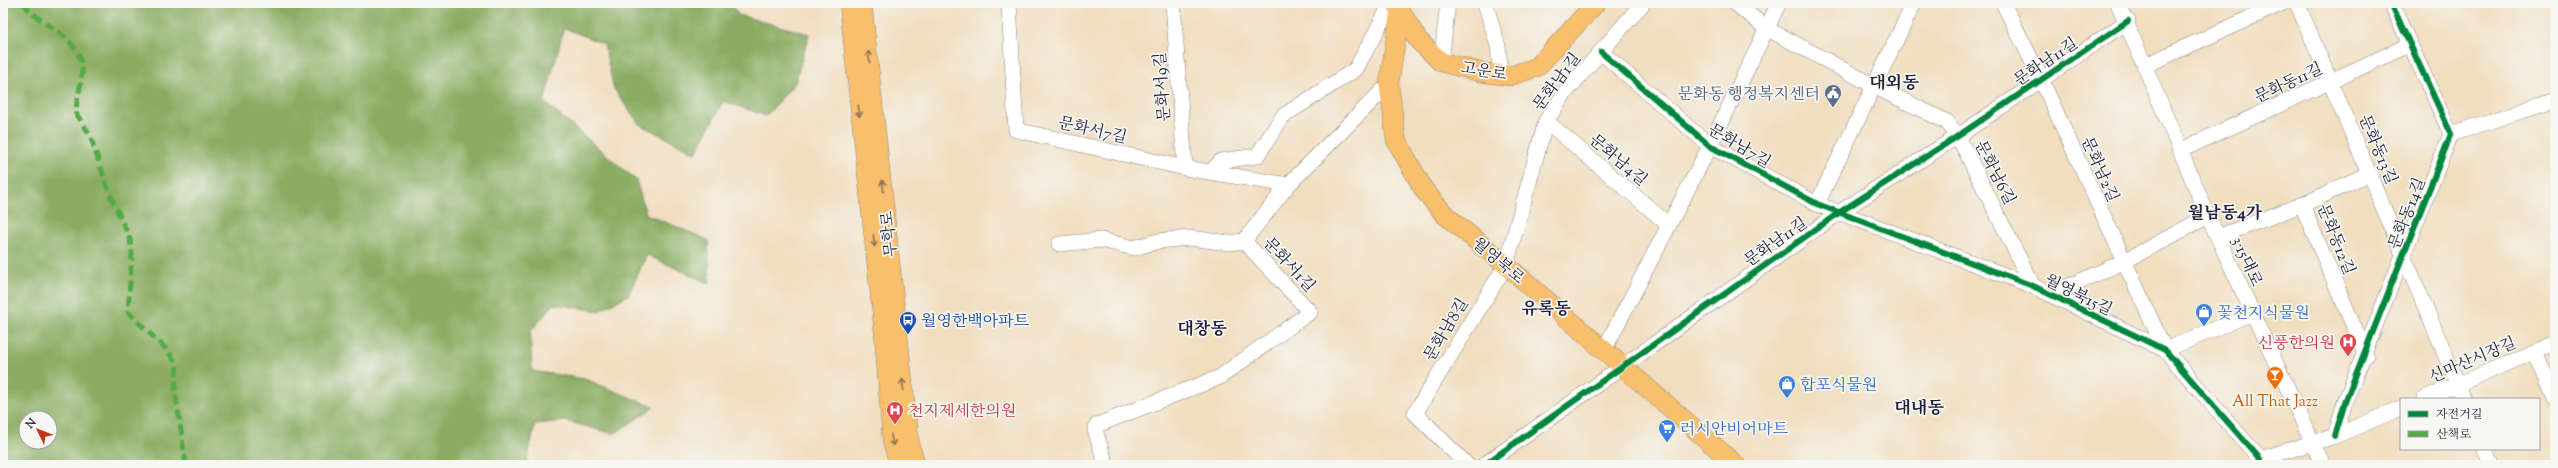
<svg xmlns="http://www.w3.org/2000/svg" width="2558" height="468" font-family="'Sorts Mill Goudy','Noto Serif KR',serif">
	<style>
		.forest { fill: #89ac61; stroke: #56674e; fill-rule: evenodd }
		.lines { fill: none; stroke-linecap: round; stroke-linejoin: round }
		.minor-casing { stroke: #8a807d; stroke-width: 16 }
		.major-casing { stroke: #8a807d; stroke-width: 20 }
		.minor { stroke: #fff; stroke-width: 15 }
		.major { stroke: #f8bf6c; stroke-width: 19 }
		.quiet { stroke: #53aa46; stroke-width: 5; stroke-dasharray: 10 5; stroke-linecap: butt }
		.cycleway-casing { stroke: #f6f6f2; stroke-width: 8 }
		.cycleway { stroke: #00873e; stroke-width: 6 }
		.oneway { stroke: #8d7054 }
		.labels { text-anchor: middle; stroke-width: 3.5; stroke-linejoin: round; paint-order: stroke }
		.street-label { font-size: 16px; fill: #22223b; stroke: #f6f6f2 }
		.service-label { font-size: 16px; fill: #4e5e75; stroke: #f6f6f2; text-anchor: end }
		.shop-label { font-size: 16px; fill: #366cbe; stroke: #f6f6f2; text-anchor: start }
		.transit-label { font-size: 16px; fill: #164399; stroke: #f6f6f2; text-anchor: start }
		.health-label { font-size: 16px; fill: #be3a42; stroke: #f6f6f2; text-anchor: end }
		.food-label { font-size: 16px; fill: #c56008; stroke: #f6f6f2 }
		.neighbourhood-label { font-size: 17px; font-weight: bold; fill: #22223b; stroke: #f6f6f2 }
	</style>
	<rect width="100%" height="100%" fill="#f6f6f2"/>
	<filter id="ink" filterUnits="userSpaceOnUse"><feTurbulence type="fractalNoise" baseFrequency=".025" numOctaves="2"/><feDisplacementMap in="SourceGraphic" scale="8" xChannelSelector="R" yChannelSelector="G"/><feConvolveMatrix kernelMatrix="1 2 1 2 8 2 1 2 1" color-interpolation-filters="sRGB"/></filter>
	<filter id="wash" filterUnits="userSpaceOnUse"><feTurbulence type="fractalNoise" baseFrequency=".012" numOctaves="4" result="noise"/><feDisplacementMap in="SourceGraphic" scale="16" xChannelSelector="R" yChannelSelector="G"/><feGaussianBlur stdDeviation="0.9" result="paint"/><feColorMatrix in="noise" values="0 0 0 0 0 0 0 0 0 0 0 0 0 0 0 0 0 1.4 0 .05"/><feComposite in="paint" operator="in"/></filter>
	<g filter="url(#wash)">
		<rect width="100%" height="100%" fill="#f1debf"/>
		<path class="forest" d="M3,3H730L738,15L809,34L795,83L766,116L723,101L696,153L639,124L614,89L604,44L564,28L544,102L636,180L646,214L708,240L710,284L647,255L628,295L599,311L554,304L530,332L532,371L585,379L654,407L614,434L566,421L535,424L526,465H3ZM26,418H50V442H26Z"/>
	</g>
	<g filter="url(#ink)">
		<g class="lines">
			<defs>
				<g id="minor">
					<path d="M1009,3L1016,130L1185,168L1288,185"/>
					<path d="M1173,3L1185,168"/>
					<path d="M1485,3L1498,46L1501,76"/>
					<path d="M1735,3L1766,28L1874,86L1947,122L1958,136L2033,286"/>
					<path d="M2003,3L2041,79L2165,350L2252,313"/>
					<path d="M2118,3L2208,216L2323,465"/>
					<path d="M2297,3L2464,399"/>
					<path d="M1601,52L1710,146L1817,204L2033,286L2165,350L2260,459"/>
					<path d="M1441,62L1448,3"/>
					<path d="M2146,65L2283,3"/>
					<path d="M1546,121L1669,225"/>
					<path d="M2451,134L2555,100"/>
					<path d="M2181,150L2409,45"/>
					<path d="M1211,172L1221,161L1257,156L1283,116L1356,69L1387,11L1386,3"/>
					<path d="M1817,204L1914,3"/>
					<path d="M2218,237L2303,204"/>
					<path d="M1244,241L1288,185L1389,84"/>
					<path d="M1059,244L1101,240L1134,248L1158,241L1189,238L1229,243L1244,241"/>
					<path d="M2051,294L2123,262L2208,216"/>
					<path d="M1604,350L1710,146L1779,3"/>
					<path d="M2535,352L2555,399"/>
					<path d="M2366,355L2302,205L2370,173"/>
					<path d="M2424,399L2555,343"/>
					<path d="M2335,436L2345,402L2451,134L2391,3"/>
					<path d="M2485,449L2491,465"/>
					<path d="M2260,459L2335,436L2401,408"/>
					<path d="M1106,465L1095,430L1097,425L1220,377L1310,312L1244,241"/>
					<path d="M1467,465L1415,413L1506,265L1546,121L1564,94L1643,3"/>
					<path d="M1484,465L1840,212L1958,136L2128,21"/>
				</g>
				<g id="major">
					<path d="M849,3L884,332L892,439L899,465"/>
					<path d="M862,3L910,447L916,465"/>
					<path d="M1397,5L1418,40L1441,62L1480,72L1510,76L1537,67L1596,3"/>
					<path d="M1400,11L1389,84L1396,140L1424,190L1445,215L1506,265L1736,465"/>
				</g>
			</defs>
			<use href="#minor" class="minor-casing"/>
			<use href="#major" class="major-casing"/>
			<use href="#minor" class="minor"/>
			<use href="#major" class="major"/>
			<path class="quiet" d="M23,3C40,27 81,35 82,70C82,84 76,99 76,113L90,135L109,192L130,239L132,253L128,312L166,349L177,364L175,389L186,465"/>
			<defs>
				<g id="cycleway">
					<path d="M1601,52L1710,146L1817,204L2033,286L2165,350L2260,459"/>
					<path d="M2335,436L2345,402L2451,134L2391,3"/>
					<path d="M1484,465L1840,212L1958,136L2128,21"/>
				</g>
			</defs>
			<use href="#cycleway" class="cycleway-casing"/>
			<use href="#cycleway" class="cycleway"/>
		</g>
		<defs><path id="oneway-shaft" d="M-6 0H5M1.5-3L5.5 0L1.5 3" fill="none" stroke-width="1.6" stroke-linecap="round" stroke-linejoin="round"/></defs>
		<g class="oneway">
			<use href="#oneway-shaft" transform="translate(869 57) rotate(-97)"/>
			<use href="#oneway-shaft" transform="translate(859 111) rotate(83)"/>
			<use href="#oneway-shaft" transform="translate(883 186) rotate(-96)"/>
			<use href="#oneway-shaft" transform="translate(874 241) rotate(84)"/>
			<use href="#oneway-shaft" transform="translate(903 385) rotate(-96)"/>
			<use href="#oneway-shaft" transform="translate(892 440) rotate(79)"/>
		</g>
	</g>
	<defs>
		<symbol id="civic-pin" viewBox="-11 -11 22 30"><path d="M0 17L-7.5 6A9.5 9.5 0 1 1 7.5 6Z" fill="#5c6f8a" stroke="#f6f6f2"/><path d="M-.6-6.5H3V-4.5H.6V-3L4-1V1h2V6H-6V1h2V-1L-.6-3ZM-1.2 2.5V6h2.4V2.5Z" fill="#fff"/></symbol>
		<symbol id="shop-pin" viewBox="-11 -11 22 30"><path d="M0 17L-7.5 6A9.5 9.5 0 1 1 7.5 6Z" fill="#3f7fe0" stroke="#f6f6f2"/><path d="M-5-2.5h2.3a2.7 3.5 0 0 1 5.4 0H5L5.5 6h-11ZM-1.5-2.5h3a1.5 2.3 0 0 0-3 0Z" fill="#fff"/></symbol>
		<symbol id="bus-pin" viewBox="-11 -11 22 30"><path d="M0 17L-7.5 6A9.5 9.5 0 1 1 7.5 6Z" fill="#1a4fb4" stroke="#f6f6f2"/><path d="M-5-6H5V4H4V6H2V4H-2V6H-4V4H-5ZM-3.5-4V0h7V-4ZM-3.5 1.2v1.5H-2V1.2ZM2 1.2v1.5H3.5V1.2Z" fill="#fff"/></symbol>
		<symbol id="hospital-pin" viewBox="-11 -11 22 30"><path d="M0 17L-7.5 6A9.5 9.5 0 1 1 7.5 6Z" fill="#e0444e" stroke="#f6f6f2"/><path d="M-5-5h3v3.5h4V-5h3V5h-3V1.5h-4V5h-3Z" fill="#fff"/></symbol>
		<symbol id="bar-pin" viewBox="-11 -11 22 30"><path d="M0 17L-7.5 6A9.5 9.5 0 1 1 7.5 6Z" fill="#e8710a" stroke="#f6f6f2"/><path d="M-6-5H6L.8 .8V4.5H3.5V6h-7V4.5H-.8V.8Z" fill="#fff"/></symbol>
		<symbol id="supermarket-pin" viewBox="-11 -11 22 30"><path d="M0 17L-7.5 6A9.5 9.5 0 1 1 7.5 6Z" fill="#3f7fe0" stroke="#f6f6f2"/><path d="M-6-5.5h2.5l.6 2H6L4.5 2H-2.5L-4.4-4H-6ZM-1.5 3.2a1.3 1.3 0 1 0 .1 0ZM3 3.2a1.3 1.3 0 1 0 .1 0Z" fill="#fff"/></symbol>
	</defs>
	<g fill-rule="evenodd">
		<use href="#civic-pin" x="1823" y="83" width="20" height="27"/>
		<use href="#shop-pin" x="2194" y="302" width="20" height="27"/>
		<use href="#bus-pin" x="898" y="310" width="20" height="27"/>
		<use href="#hospital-pin" x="2338" y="332" width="20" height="27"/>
		<use href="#bar-pin" x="2265" y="365" width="20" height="27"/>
		<use href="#shop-pin" x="1777" y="374" width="20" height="27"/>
		<use href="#hospital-pin" x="885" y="400" width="20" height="27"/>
		<use href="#supermarket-pin" x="1657" y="418" width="20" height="27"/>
	</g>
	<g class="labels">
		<g class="street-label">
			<text transform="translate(2045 61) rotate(-34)" y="6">문화남11길</text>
			<text transform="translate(1484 70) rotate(9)" y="6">고운로</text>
			<text transform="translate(1556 81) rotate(-53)" y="6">문화남1길</text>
			<text transform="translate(2288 82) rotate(-25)" y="6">문화동11길</text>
			<text transform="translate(1161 87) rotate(-94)" y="6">문화서9길</text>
			<text transform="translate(1093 129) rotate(13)" y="6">문화서7길</text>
			<text transform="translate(1740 145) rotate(31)" y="6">문화남7길</text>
			<text transform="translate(2379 149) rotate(67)" y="6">문화동13길</text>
			<text transform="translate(1619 159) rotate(40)" y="6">문화남4길</text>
			<text transform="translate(2101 169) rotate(66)" y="6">문화남2길</text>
			<text transform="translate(1996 172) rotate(63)" y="6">문화남6길</text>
			<text transform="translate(2406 213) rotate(-69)" y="6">문화동14길</text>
			<text transform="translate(888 234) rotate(-96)" y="6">무학로</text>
			<text transform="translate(2337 239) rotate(68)" y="6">문화동12길</text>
			<text transform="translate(1775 241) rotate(-35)" y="6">문화남11길</text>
			<text transform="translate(1499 260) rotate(40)" y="6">월영북로</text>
			<text transform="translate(2248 261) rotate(66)" y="6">3·15대로</text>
			<text transform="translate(1290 264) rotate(47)" y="6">문화서1길</text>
			<text transform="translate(2079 294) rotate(26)" y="6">월영북15길</text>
			<text transform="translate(1445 329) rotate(-59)" y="6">문화남8길</text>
			<text transform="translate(2472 359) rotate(-23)" y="6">신마산시장길</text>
		</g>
		<g class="service-label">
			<text x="1820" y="99">문화동 행정복지센터</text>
		</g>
		<g class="shop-label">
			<text x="2217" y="318">꽃천지식물원</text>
			<text x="1800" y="390">합포식물원</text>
			<text x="1680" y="434">러시안비어마트</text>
		</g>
		<g class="transit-label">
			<text x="921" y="326">월영한백아파트</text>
		</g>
		<g class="health-label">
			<text x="2335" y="348">신풍한의원</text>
			<text x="908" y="416" text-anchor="start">천지제세한의원</text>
		</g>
		<g class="food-label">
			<text x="2275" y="406">All That Jazz</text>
		</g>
		<g class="neighbourhood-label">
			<text x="1894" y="88">대외동</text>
			<text x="2225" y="218">월남동4가</text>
			<text x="1546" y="314">유록동</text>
			<text x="1202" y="334">대창동</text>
			<text x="1919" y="413">대내동</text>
		</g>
	</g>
	<rect width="2558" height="468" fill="none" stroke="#f6f6f2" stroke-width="16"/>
	<rect x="2400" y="398" width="140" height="52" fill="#f6f6f2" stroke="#a1a1a9"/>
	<rect x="2408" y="411" width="20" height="6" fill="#00873e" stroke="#a1a1a9"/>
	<text x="2436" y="418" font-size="12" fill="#22223b">자전거길</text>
	<rect x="2408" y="431" width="20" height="6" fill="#53aa46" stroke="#a1a1a9"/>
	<text x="2436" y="438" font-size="12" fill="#22223b">산책로</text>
	<g transform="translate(38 430) rotate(313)"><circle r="19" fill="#f6f6f2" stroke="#a1a1a9"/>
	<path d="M0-3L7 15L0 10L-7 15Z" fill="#c8321e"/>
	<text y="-6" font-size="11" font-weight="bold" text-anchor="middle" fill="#22223b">N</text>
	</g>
</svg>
